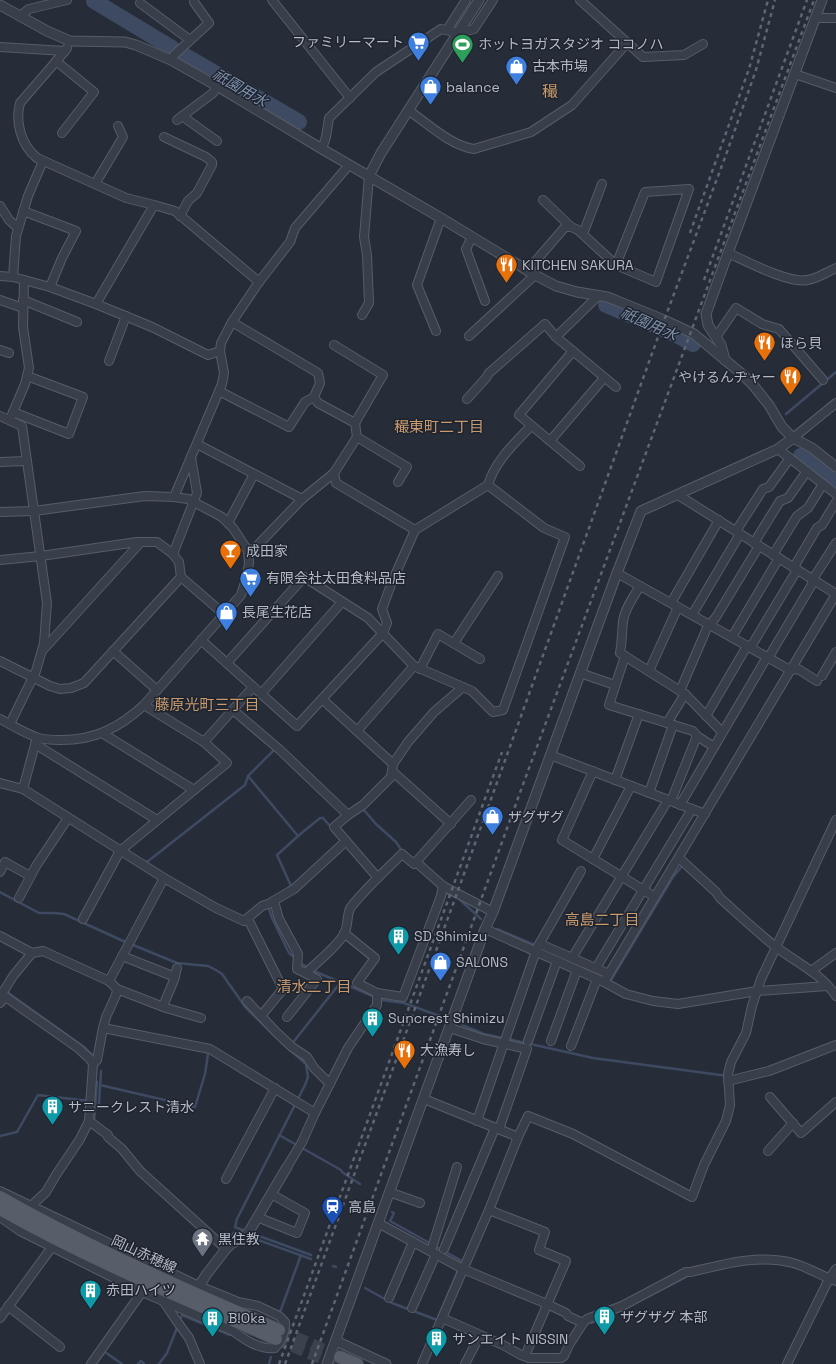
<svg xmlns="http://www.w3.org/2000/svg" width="836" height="1364" font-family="'Space Grotesk','Noto Sans JP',sans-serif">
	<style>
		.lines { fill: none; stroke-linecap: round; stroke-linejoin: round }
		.stream { stroke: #3d4a61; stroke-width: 2.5 }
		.river { stroke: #3d4a61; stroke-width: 16 }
		.primary-tunnel { stroke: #3b424e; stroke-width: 12; stroke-dasharray: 12 6; stroke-linecap: butt }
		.minor-casing { stroke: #575d68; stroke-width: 10 }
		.tertiary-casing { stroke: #575d68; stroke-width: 11 }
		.primary-casing { stroke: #424853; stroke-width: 14 }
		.minor { stroke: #393f4a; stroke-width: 8 }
		.tertiary { stroke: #393f4a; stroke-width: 9 }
		.primary { stroke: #575e6a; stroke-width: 12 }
		.rail { stroke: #5e6573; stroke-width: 2.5; stroke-dasharray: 4 4; stroke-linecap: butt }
		.labels { text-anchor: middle; stroke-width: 3; stroke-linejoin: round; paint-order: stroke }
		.poi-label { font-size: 14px; fill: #b5bac6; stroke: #1e242f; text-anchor: start }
		.street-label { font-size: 14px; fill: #b5bac6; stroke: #1e242f }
		.water-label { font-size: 15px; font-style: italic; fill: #7f8faa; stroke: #1e242f }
		.neighbourhood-label { font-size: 15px; fill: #c89a6d; stroke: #1e242f }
		.quarter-label { font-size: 16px; fill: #c89a6d; stroke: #1e242f }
	</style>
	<rect width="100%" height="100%" fill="#262d39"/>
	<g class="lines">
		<g class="stream">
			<path d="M786,414L836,372"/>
			<path d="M275,749L248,776L298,836L277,855L291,886L287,889"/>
			<path d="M363,809L376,824L396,842L402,851"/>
			<path d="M298,836L320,818H323L330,826L333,824"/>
			<path d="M144,861L147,862L245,785L248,776"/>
			<path d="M444,890L446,893L458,898L481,919"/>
			<path d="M0,892L39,913H54L64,914L121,940L177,963L208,966L216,970L222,974L246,1008L274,1035"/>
			<path d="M269,909L272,918L289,953L302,964L314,971L382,1000L404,1003L445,1018"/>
			<path d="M497,929L537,946"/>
			<path d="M594,972L603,976"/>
			<path d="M610,979L611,980L673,877L683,865"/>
			<path d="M7,992L84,1047L93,1056"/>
			<path d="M462,1025L484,1034L503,1038"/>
			<path d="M508,1039L593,1058L728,1076"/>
			<path d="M291,1045L340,983"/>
			<path d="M100,1085L195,1107L205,1074L208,1054"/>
			<path d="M99,1103L101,1071"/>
			<path d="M94,1122L97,1082"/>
			<path d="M279,1135L341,1170L342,1172L360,1184"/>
			<path d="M0,1136L17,1132L38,1095L89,1101"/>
			<path d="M392,1212L394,1213L390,1221L462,1261L437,1320"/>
			<path d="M247,1232L235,1227L237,1219L305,1085L308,1077L306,1064L282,1043"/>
			<path d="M251,1233L311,1255"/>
			<path d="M247,1236L311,1259"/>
			<path d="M223,1244L235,1232L242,1234"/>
			<path d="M333,1266L336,1267"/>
			<path d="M365,1288L392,1303L437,1320"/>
			<path d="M280,1312L301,1255"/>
			<path d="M591,1323L626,1308L686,1277"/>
			<path d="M97,1362L105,1352L122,1364"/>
			<path d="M138,1364L141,1361L144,1364"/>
			<path d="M159,1364L167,1353L182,1315L230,1335"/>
			<path d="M269,1364L271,1357"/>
		</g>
		<g class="river">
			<path d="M94,1L172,48"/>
			<path d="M182,54L299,122"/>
			<path d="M606,305L677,335L693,344"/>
			<path d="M801,456L836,483"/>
		</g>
		<g class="primary-tunnel">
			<path d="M279,1330L340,1357"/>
			<path d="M276,1339L335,1364"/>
		</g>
		<defs>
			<g id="minor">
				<path d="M272,0L350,98"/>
				<path d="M580,0L643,57L684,55L703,44"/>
				<path d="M140,3L190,40"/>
				<path d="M20,16L29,9L67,0"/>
				<path d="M815,18H836"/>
				<path d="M447,30L466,0"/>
				<path d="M0,47L65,51L67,48"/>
				<path d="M65,51L20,103C15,122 21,145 37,158L126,198L154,205"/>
				<path d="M171,60L174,55L209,23L194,2"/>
				<path d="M56,61L94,92L62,133"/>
				<path d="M795,74L836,88"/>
				<path d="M408,110C427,123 451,146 474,149L531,132L572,105L627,43"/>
				<path d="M182,116L217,141"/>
				<path d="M177,120L213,93L217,86"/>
				<path d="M164,137L206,157L212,162V165L197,193L188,201L180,216"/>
				<path d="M322,149L326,137L329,118L376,72L441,29L458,33L474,29L493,0"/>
				<path d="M95,184L123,137L118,126"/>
				<path d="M543,200L571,227"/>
				<path d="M0,206L9,220L18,228"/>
				<path d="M23,211L76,231L62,258L50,287"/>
				<path d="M583,234L602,184"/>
				<path d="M472,237L466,249L485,301"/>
				<path d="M728,253C746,261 789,284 807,280C817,279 827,272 836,268"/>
				<path d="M527,271L565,227H571L578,230L616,265L656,282L689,189L645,192L616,265"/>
				<path d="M0,276L13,277L50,287L96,304L152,327L208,355L220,351"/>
				<path d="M13,277L16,236L28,196L43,161"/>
				<path d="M0,300L23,308"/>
				<path d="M23,300L77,322"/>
				<path d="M96,304L154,205L175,211L259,282"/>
				<path d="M362,315L369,303L367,255L364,237L369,176"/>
				<path d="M232,322L318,373L320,383L314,397L318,403L355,423L357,437L334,473L302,499L255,548L248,551"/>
				<path d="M436,331L417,285L441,218"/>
				<path d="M469,336L535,275"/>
				<path d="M556,337L599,295"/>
				<path d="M716,337L736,308L762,324L779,329L823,380"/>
				<path d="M334,345L383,375L355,423"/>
				<path d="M0,350L9,353"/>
				<path d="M573,351L519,415L580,466"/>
				<path d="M109,361L126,316"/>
				<path d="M219,391L289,427L305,402L314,397"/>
				<path d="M467,399L486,378L489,373L545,324L556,337L616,387"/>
				<path d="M13,412L69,434L83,397L27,376"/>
				<path d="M0,416L22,426L47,603L44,643L36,671L10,724"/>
				<path d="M11,417L25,384L29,368L23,327L24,280"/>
				<path d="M357,437L407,467L398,482"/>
				<path d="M793,438L836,403"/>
				<path d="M550,441L604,378"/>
				<path d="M197,444L302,499"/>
				<path d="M778,449L836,494"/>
				<path d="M0,462L27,461"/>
				<path d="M334,473L336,483L415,530"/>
				<path d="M678,495L836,594"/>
				<path d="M174,497L222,384L224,373L220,351L221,343L232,322L259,282L290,242L295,228L349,165"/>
				<path d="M0,512L34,511L145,496L174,497L188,499L222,517L233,528L248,551L249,563L247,576L241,595L144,705C119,728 95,740 61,740C53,740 43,740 36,737C24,733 12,725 0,719"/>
				<path d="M228,523L254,474"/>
				<path d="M736,531L763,489L769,487L790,458"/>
				<path d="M754,543L780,501L788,498L807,471"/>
				<path d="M173,554L197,493L191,457"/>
				<path d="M773,555L797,516L808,508L823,484"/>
				<path d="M0,560L41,556L137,542H157L173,554L179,562L181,577L225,615"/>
				<path d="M794,567L817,528L822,525L836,502"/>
				<path d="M617,573L790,670L798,669L817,681"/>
				<path d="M640,586C634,596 625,608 623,621C622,631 622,642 620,653L685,694L722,732"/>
				<path d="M671,603L719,520"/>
				<path d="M692,615L740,534"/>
				<path d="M732,637L779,558"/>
				<path d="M201,640L297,726L383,633L387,623L382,609L392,582L415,530L488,485C495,461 514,444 531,426"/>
				<path d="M454,643L498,576"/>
				<path d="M42,651L141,542"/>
				<path d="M113,651L157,690"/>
				<path d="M625,656L609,705L693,731L697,736L714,747"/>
				<path d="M0,661L50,686L60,689L71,688L84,683L181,577"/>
				<path d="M227,663L304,577L368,618L414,666L472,691L493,712L503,710L565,537L544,528L488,485"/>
				<path d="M420,669L438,634L480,659"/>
				<path d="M649,671L678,607"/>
				<path d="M580,673L615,685"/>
				<path d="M822,676L836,652"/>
				<path d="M680,691L707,628L716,617L759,546"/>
				<path d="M261,694L342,602"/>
				<path d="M322,699L393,764"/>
				<path d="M233,710L280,750L348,815"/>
				<path d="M706,716L747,646L752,645L797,570"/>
				<path d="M667,723L685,694"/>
				<path d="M357,731L414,666"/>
				<path d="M102,733L194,790"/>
				<path d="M204,742L253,687"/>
				<path d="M35,744L157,820"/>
				<path d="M550,755L705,814"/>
				<path d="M392,771L451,824"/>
				<path d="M593,771L562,840L655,897"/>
				<path d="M615,780L639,714"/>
				<path d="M0,783L23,789L164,878L216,908L244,921L262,906L268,904L294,889L346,841"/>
				<path d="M23,789L36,741"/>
				<path d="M649,793L673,725"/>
				<path d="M671,801L697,736"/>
				<path d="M680,805L767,657L770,655L811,586L813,579L836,543"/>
				<path d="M679,858L716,892L720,898C739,915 757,932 776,947C797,963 822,974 836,996"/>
				<path d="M593,859L631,786"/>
				<path d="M416,862L471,800"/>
				<path d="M0,872L5,862L30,876"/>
				<path d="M378,878L334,827L348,815L363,805L391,777L393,764L408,742L434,712L463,687"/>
				<path d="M19,898L36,866L68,818"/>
				<path d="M274,901L279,919L298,954L297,969L317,979L287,1017"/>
				<path d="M83,919L120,851L227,763L204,742L144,705"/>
				<path d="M248,919L283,989L261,1016"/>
				<path d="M485,929L604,982L836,594"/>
				<path d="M344,933L375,958L357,983L377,993L403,997L441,896L443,886"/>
				<path d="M0,936L32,953L43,951L109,981L117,989L116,995L106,1017L103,1028L97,1060L93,1064"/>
				<path d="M540,944L609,974"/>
				<path d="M122,956L175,977"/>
				<path d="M572,958L668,800"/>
				<path d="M596,968L692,809"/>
				<path d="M811,971L836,953"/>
				<path d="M306,973C318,961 336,948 344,934C349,926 346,914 351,907C366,888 385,871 402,854L414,864L416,862L443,886L493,912"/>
				<path d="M109,981L164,878"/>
				<path d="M604,982L626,994L653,1001L678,1004L757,991L827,986"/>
				<path d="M117,989L166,1008L201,1018"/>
				<path d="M0,993L78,1048L90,1059L93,1064L89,1121L80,1139L56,1175L46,1192L28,1209"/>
				<path d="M2,994L13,976L32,953"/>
				<path d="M247,1001L276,1032L292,1047L307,1057L314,1068L330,1084"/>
				<path d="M0,1003L5,997"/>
				<path d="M163,1006L174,980L177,968"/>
				<path d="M103,1028L210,1049L315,1113"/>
				<path d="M450,1028L483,1039L527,1049L499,1129"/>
				<path d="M528,1041L557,961"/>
				<path d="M551,1041L577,970"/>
				<path d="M571,1046L597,979"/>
				<path d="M728,1081L769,1071L836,1045"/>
				<path d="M770,1097L801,1133L836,1102"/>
				<path d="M424,1099L518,1137"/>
				<path d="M89,1121L108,1135V1137L122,1149L140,1171L226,1249"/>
				<path d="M477,1121L537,948L581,871"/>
				<path d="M768,1151L793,1123"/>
				<path d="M287,1167L302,1142L315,1113L348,1048L377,1005V993"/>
				<path d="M226,1179L275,1088"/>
				<path d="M0,1191L199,1286L238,1302L258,1306L279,1316L285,1322C286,1331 281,1342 275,1348C260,1350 245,1340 233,1331L142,1292L20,1231L0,1217"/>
				<path d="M389,1192L420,1203"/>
				<path d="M489,1210L545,1232L539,1250L566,1261L525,1356"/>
				<path d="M257,1217L297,1233L305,1213L271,1194"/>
				<path d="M378,1223L463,1269L547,1304L566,1313L568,1316L583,1323L587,1319L622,1306L686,1272H691C724,1264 759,1254 793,1263C808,1267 821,1276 836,1281"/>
				<path d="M444,1249L495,1128"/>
				<path d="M431,1251L457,1167"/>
				<path d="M389,1298L413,1242"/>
				<path d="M164,1302L176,1320L189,1338L200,1364"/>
				<path d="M8,1306L60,1347"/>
				<path d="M412,1308L436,1254"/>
				<path d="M0,1318L52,1247"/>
				<path d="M442,1318L503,1345L521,1355L529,1358H561L564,1356L569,1345L583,1323"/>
				<path d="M91,1364L142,1292"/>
				<path d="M422,1364L489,1210L518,1137L528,1116L573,1134L692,1197L704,1165L726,1121L730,1105L728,1074L731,1062L746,1033L752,1006L761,979L836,820"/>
				<path d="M465,1364L480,1335"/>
				<path d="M787,1364L829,1279L836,1269"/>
			</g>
			<g id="tertiary">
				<path d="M0,5L47,31L70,41L125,42L136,45L171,60L217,86L322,149L441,218L535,275L556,286L577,292L607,297L615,300L664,320L694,334L742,374L753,385L769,405L782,427L793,438L812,448L836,467"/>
				<path d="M369,176L381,153L479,0"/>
				<path d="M725,360L721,345L708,325L706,314L728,253L822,0"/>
				<path d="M199,1286L206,1275L226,1249L231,1244L244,1237L250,1230L287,1167"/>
				<path d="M336,1341L386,1364"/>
				<path d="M327,1364L485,929L493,912L617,573L641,511L778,449L793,438"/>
			</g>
			<g id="primary">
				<path d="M0,1197C90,1248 184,1289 279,1330"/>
				<path d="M0,1209C88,1259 183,1298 276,1339"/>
				<path d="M340,1357L357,1364"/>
			</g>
		</defs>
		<use href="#minor" class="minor-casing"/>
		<use href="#tertiary" class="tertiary-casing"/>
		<use href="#primary" class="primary-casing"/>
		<use href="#minor" class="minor"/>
		<use href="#tertiary" class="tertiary"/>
		<use href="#primary" class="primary"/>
		<g class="rail">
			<path d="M690,233L749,69L768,0"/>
			<path d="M704,280L807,0"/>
			<path d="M279,1364L502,752"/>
			<path d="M285,1364L456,896L662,326L727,152L756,70L775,0"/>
			<path d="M312,1364L525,779L814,0"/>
		</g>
	</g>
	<defs>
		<symbol id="supermarket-pin" viewBox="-11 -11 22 30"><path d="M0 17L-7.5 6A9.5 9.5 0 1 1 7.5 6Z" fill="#3f7fe0" stroke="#1e242f"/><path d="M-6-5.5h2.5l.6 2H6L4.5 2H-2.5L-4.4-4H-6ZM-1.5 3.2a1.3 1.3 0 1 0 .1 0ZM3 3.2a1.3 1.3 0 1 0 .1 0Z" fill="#fff"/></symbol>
		<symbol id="stadium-pin" viewBox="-11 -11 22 30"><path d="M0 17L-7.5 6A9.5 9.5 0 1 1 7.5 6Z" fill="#2e9e5b" stroke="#1e242f"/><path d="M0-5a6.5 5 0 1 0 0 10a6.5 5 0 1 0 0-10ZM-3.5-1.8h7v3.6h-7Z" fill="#fff"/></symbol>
		<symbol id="shop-pin" viewBox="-11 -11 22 30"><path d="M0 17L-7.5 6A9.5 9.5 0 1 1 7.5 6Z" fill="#3f7fe0" stroke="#1e242f"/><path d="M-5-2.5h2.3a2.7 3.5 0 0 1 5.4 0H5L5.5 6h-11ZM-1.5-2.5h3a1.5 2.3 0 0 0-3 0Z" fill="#fff"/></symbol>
		<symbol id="restaurant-pin" viewBox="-11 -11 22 30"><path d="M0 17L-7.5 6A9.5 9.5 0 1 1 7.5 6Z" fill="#e8710a" stroke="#1e242f"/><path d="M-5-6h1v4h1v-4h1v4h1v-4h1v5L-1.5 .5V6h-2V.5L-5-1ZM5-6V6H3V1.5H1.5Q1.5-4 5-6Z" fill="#fff"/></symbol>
		<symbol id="bar-pin" viewBox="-11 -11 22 30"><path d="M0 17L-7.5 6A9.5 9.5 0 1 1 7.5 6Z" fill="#e8710a" stroke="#1e242f"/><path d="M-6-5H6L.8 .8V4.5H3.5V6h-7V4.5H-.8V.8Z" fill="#fff"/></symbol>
		<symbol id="building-pin" viewBox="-11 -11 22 30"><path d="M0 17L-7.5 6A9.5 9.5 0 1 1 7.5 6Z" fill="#0f9aa8" stroke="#1e242f"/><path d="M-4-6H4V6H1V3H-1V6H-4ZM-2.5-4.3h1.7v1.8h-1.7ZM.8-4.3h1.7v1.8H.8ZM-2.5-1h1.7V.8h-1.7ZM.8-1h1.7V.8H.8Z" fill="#fff"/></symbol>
		<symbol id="station-pin" viewBox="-11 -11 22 30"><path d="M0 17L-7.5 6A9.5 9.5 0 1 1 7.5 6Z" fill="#1a4fb4" stroke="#1e242f"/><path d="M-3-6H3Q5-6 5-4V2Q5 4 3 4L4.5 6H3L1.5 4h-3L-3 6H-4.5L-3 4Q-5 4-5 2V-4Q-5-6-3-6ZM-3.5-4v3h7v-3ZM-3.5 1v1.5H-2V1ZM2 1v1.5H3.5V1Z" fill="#fff"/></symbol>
		<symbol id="temple-pin" viewBox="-11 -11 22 30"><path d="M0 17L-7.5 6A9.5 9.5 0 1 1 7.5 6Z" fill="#6b7280" stroke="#1e242f"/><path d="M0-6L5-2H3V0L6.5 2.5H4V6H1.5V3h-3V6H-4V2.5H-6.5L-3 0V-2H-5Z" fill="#fff"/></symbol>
	</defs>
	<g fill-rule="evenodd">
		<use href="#supermarket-pin" x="406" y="30" width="25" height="34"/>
		<use href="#stadium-pin" x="450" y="32" width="25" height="34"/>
		<use href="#shop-pin" x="504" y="54" width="25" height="34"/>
		<use href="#shop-pin" x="418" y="74" width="25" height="34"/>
		<use href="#restaurant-pin" x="494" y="252" width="25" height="34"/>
		<use href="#restaurant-pin" x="752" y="330" width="25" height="34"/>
		<use href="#restaurant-pin" x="778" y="364" width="25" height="34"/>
		<use href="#bar-pin" x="218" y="538" width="25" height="34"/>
		<use href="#supermarket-pin" x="238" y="566" width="25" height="34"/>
		<use href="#shop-pin" x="214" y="600" width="25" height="34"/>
		<use href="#shop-pin" x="480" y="804" width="25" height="34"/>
		<use href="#building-pin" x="386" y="924" width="25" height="34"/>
		<use href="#shop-pin" x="428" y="950" width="25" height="34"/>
		<use href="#building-pin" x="360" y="1006" width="25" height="34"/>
		<use href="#restaurant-pin" x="392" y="1038" width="25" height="34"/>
		<use href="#building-pin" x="40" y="1094" width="25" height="34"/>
		<use href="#station-pin" x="320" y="1194" width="25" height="34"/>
		<use href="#temple-pin" x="190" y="1226" width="25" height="34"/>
		<use href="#building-pin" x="78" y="1278" width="25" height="34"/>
		<use href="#building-pin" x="592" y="1304" width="25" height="34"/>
		<use href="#building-pin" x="200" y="1306" width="25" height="34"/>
		<use href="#building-pin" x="424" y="1326" width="25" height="34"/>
	</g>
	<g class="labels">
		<g class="poi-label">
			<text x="404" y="47" text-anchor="end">ファミリーマート</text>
			<text x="478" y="49">ホットヨガスタジオ ココノハ</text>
			<text x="532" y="71">古本市場</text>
			<text x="446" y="92">balance</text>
			<text x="522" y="270">KITCHEN SAKURA</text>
			<text x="780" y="348">ほら貝</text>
			<text x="776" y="382" text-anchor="end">やけるんヂャー</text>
			<text x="246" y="556">成田家</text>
			<text x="266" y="583">有限会社太田食料品店</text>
			<text x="242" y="617">長尾生花店</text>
			<text x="508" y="822">ザグザグ</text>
			<text x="414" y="941">SD Shimizu</text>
			<text x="456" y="967">SALONS</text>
			<text x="388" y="1023">Suncrest Shimizu</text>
			<text x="420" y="1055">大漁寿し</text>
			<text x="68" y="1112">サニークレスト清水</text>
			<text x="348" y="1212">高島</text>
			<text x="218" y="1244">黒住教</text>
			<text x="106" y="1295">赤田ハイツ</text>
			<text x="620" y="1322">ザグザグ 本部</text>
			<text x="228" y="1323">B!Oka</text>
			<text x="452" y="1344">サンエイト NISSIN</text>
		</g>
		<g class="street-label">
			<text transform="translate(144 1254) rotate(25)" y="5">岡山赤穂線</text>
		</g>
		<g class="water-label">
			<text transform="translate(240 88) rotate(30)" y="5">祇園用水</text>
			<text transform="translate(649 324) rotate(24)" y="5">祇園用水</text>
		</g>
		<g class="neighbourhood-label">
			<text x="439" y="432">穝東町二丁目</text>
			<text x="207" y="710">藤原光町三丁目</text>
			<text x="602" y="925">高島二丁目</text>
			<text x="314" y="992">清水二丁目</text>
		</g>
		<g class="quarter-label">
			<text x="550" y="97">穝</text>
		</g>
	</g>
</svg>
